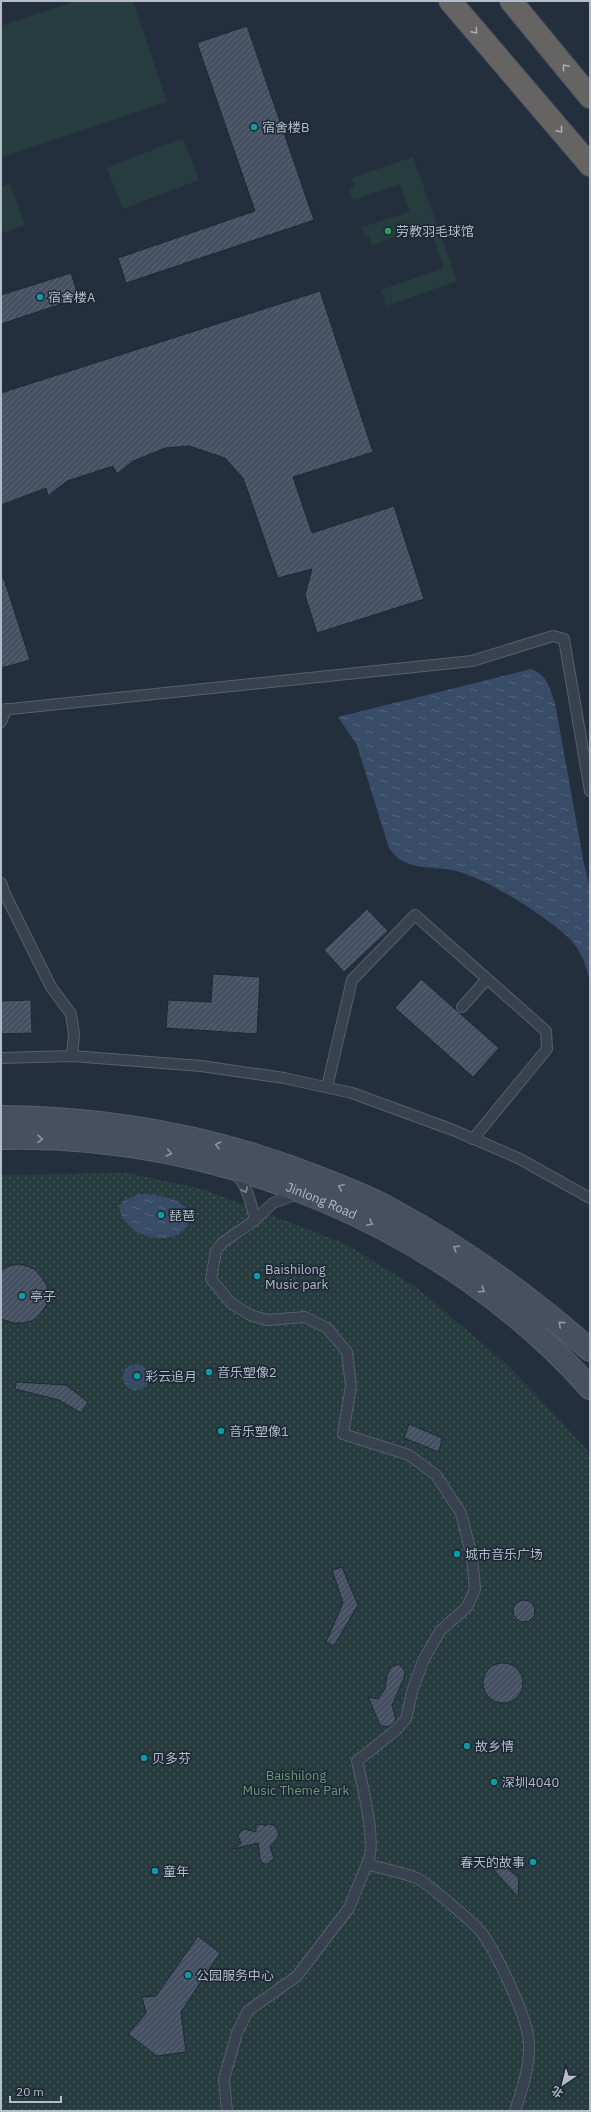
<svg xmlns="http://www.w3.org/2000/svg" width="591" height="2112" font-family="'IBM Plex Sans','Noto Sans SC',sans-serif">
	<style>
		.grass { fill: #263c3f }
		.park { fill: url(#park-dots) }
		.water { fill: url(#water-ripples) }
		.building { fill: url(#building-hatch); stroke: #1f2835 }
		.lines { fill: none; stroke-linecap: round; stroke-linejoin: round }
		.service-casing { stroke: #565f6c; stroke-width: 12 }
		.secondary-casing { stroke: #565f6c; stroke-width: 24 }
		.trunk-casing { stroke: #434c59; stroke-width: 24 }
		.service { stroke: #38414e; stroke-width: 10 }
		.secondary { stroke: #465061; stroke-width: 22 }
		.trunk { stroke: #656462; stroke-width: 22 }
		.oneway { stroke: #a8afba }
		.oneway2 { stroke: #8e96a5 }
		.oneway3 { stroke: #7c8592 }
		.culture-dot { fill: #0f9aa8; stroke: #1d2633; stroke-width: 1.5 }
		.leisure-dot { fill: #2e9e5b; stroke: #1d2633; stroke-width: 1.5 }
		.labels { text-anchor: middle; stroke-width: 3; stroke-linejoin: round; paint-order: stroke }
		.poi-label { font-size: 13px; fill: #b4bcc9; stroke: #1d2633; text-anchor: start }
		.street-label { font-size: 13px; fill: #b4bcc9; stroke: #1d2633 }
		.park-label { font-size: 13px; fill: #6b9a76; stroke: #1d2633 }
	</style>
	<defs>
		<pattern id="park-dots" width="8" height="8" patternUnits="userSpaceOnUse"><rect width="8" height="8" fill="#263c3f"/><path d="M2 2h.1M6 6h.1" fill="none" stroke="#435659" stroke-width="1.8" stroke-linecap="round"/></pattern>
		<pattern id="water-ripples" width="26" height="14" patternUnits="userSpaceOnUse"><rect width="26" height="14" fill="#394c67"/><path d="M2 4q2-2 4 0t4 0M15 11q2-2 4 0t4 0" fill="none" stroke="#53647b"/></pattern>
		<pattern id="building-hatch" width="6" height="6" patternUnits="userSpaceOnUse"><rect width="6" height="6" fill="#455162"/><path d="M-1 1l2-2M0 6l6-6M5 7l2-2" fill="none" stroke="#5d6877"/></pattern>
	</defs>
	<rect width="100%" height="100%" fill="#242f3e"/>
	<g class="grass">
		<path d="M76,1H133L167,102L1,157V26Z"/>
		<path d="M183,138L199,180L123,209L107,168Z"/>
		<path d="M413,157L457,281L386,306L381,290L444,268L429,225L372,245L369,236L365,237L362,227L410,212L400,184L353,200L349,189L355,187L352,178Z"/>
		<path d="M10,184L25,225L1,234V187Z"/>
	</g>
	<path class="park" d="M128,1173L202,1189L344,1243L417,1288L509,1366L589,1452L590,2111H1V1175Z"/>
	<g class="water">
		<path d="M531,669C548,676 549,687 555,703L584,864L590,888V981C586,965 581,950 569,938C546,916 490,881 460,872C433,864 407,874 389,848L357,745L338,717Z"/>
		<path d="M139,1194C220,1195 190,1254 141,1234C129,1229 121,1219 119,1206L125,1200Z"/>
		<circle cx="136" cy="1377" r="13"/>
	</g>
	<g class="building">
		<path d="M247,26L314,220L126,283L118,258L255,211L197,43Z"/>
		<path d="M71,273L79,298L1,324V295Z"/>
		<path d="M320,291L373,452L293,477L312,533L394,506L424,599L317,633L305,595L312,569L278,578L243,478L225,458L189,446L165,448L133,461L117,474L113,466L67,481L48,496L46,488L1,505V393Z"/>
		<path d="M1,579H4L30,660L1,668Z"/>
		<path d="M367,909L388,931L344,972L324,950Z"/>
		<path d="M213,974L260,977L257,1034L166,1028L168,1000L211,1002Z"/>
		<path d="M421,979L499,1048L473,1077L395,1008Z"/>
		<path d="M31,1000L32,1033L1,1034V1001Z"/>
		<path d="M18,1264L27,1266L36,1270L47,1285L48,1294L47,1304L41,1313L34,1320L24,1323H14L1,1319V1270L9,1266Z"/>
		<path d="M16,1382L66,1385L88,1402L81,1413L59,1400L15,1389Z"/>
		<path d="M409,1424L442,1438L439,1452L404,1438Z"/>
		<path d="M342,1567L358,1605L334,1646L326,1642L343,1603L332,1570Z"/>
		<circle cx="524" cy="1611" r="11"/>
		<circle cx="503" cy="1683" r="20"/>
		<path d="M399,1664L405,1671L404,1678L392,1705L396,1720L392,1725L386,1727L380,1725L368,1697L378,1699L385,1689L387,1675L391,1667Z"/>
		<path d="M263,1824L264,1826L268,1824L274,1825L279,1833L277,1839L270,1847L274,1858L267,1864H264L260,1860L258,1843L233,1849L241,1843L238,1836L240,1832L245,1829L256,1832V1825Z"/>
		<path d="M490,1854L519,1878L518,1897L484,1859Z"/>
		<path d="M198,1936L220,1953L181,2012L186,2052L157,2056L128,2034L146,2013L142,1997L156,1996Z"/>
	</g>
	<g class="lines">
		<defs>
			<g id="service">
				<path d="M1,710L472,661L553,636L564,639L590,791"/>
				<path d="M1,722L6,709"/>
				<path d="M1,883L5,894L51,987L71,1014L74,1034L72,1056"/>
				<path d="M462,1007L487,979"/>
				<path d="M1,1058L72,1056L201,1066L284,1078L352,1093L453,1130L518,1158L590,1198"/>
				<path d="M327,1087L352,980L415,915L546,1031L547,1049L473,1139"/>
				<path d="M234,1172C247,1184 251,1203 255,1220"/>
				<path d="M297,1194L273,1203L255,1220L222,1243L216,1251L211,1279L231,1303L250,1315L267,1320L305,1317L327,1328L347,1352L351,1386L343,1434L409,1455L436,1475L461,1513L472,1557L475,1589L467,1607L440,1631L423,1661L412,1692L406,1719L396,1730L357,1761C362,1783 378,1846 367,1864C383,1869 401,1872 417,1878C427,1883 474,1923 482,1933C497,1954 528,2018 529,2043C530,2067 522,2089 515,2111"/>
				<path d="M227,2111L224,2079L237,2033L248,2011L297,1976L349,1908L367,1864"/>
			</g>
			<g id="secondary">
				<path d="M1,1117C111,1118 217,1137 319,1178C342,1187 366,1196 388,1208C461,1247 528,1295 590,1350"/>
				<path id="s1" d="M1,1138C217,1132 446,1226 590,1388"/>
			</g>
			<g id="trunk">
				<path d="M450,1L590,165"/>
				<path d="M511,1L590,97"/>
			</g>
		</defs>
		<use href="#service" class="service-casing"/>
		<use href="#secondary" class="secondary-casing"/>
		<use href="#trunk" class="trunk-casing"/>
		<use href="#service" class="service"/>
		<use href="#secondary" class="secondary"/>
		<use href="#trunk" class="trunk"/>
	</g>
	<defs><path id="oneway-chevron" d="M-2-3.5L2.5 0L-2 3.5" fill="none" stroke-width="1.6" stroke-linecap="round" stroke-linejoin="round"/></defs>
	<g class="oneway">
		<use href="#oneway-chevron" transform="translate(475 31) rotate(50)"/>
		<use href="#oneway-chevron" transform="translate(565 67) rotate(-130)"/>
		<use href="#oneway-chevron" transform="translate(560 130) rotate(50)"/>
	</g>
	<g class="oneway2">
		<use href="#oneway-chevron" transform="translate(40 1139) rotate(1)"/>
		<use href="#oneway-chevron" transform="translate(218 1145) rotate(-166)"/>
		<use href="#oneway-chevron" transform="translate(169 1153) rotate(11)"/>
		<use href="#oneway-chevron" transform="translate(341 1187) rotate(-157)"/>
		<use href="#oneway-chevron" transform="translate(370 1223) rotate(27)"/>
		<use href="#oneway-chevron" transform="translate(456 1248) rotate(-148)"/>
		<use href="#oneway-chevron" transform="translate(482 1290) rotate(34)"/>
		<use href="#oneway-chevron" transform="translate(561 1324) rotate(-139)"/>
	</g>
	<use class="oneway3" href="#oneway-chevron" transform="translate(245 1190) rotate(65)"/>
	<g class="culture-dot">
		<circle cx="254" cy="127" r="4"/>
		<circle cx="40" cy="297" r="4"/>
		<circle cx="161" cy="1215" r="4"/>
		<circle cx="257" cy="1276" r="4"/>
		<circle cx="22" cy="1296" r="4"/>
		<circle cx="209" cy="1372" r="4"/>
		<circle cx="137" cy="1376" r="4"/>
		<circle cx="221" cy="1431" r="4"/>
		<circle cx="457" cy="1554" r="4"/>
		<circle cx="467" cy="1746" r="4"/>
		<circle cx="144" cy="1758" r="4"/>
		<circle cx="494" cy="1782" r="4"/>
		<circle cx="533" cy="1862" r="4"/>
		<circle cx="155" cy="1871" r="4"/>
		<circle cx="188" cy="1975" r="4"/>
	</g>
	<circle class="leisure-dot" cx="388" cy="231" r="4"/>
	<g class="labels">
		<g class="poi-label">
			<text x="262" y="132">宿舍楼B</text>
			<text x="396" y="236">劳教羽毛球馆</text>
			<text x="48" y="302">宿舍楼A</text>
			<text x="169" y="1220">琵琶</text>
			<text x="265" y="1274">Baishilong<tspan x="265" dy="15">Music park</tspan></text>
			<text x="30" y="1301">亭子</text>
			<text x="217" y="1377">音乐塑像2</text>
			<text x="145" y="1381">彩云追月</text>
			<text x="229" y="1436">音乐塑像1</text>
			<text x="465" y="1559">城市音乐广场</text>
			<text x="475" y="1751">故乡情</text>
			<text x="152" y="1763">贝多芬</text>
			<text x="502" y="1787">深圳4040</text>
			<text x="525" y="1867" text-anchor="end">春天的故事</text>
			<text x="163" y="1876">童年</text>
			<text x="196" y="1980">公园服务中心</text>
		</g>
		<g class="street-label">
			<text dy="5" stroke="none"><textPath href="#s1" startOffset="329">Jinlong Road</textPath></text>
		</g>
		<g class="park-label">
			<text x="296" y="1780">Baishilong<tspan x="296" dy="15">Music Theme Park</tspan></text>
		</g>
	</g>
	<rect width="591" height="2112" fill="none" stroke="#b4bcc9" stroke-width="4"/>
	<g transform="translate(563 2084) rotate(215)" stroke="#1d2633" stroke-width="3" paint-order="stroke">
	<path d="M0-3L7 15L0 10L-7 15Z" fill="#b4bcc9"/>
	<text y="-6" font-size="11" font-weight="bold" text-anchor="middle" fill="#b4bcc9">北</text>
	</g>
	<path d="M10 2096v6h51v-6" fill="none" stroke="#b4bcc9" stroke-width="2"/>
	<text x="16" y="2096" font-size="12" fill="#b4bcc9" stroke="#1d2633" stroke-width="3" paint-order="stroke">20 m</text>
</svg>
